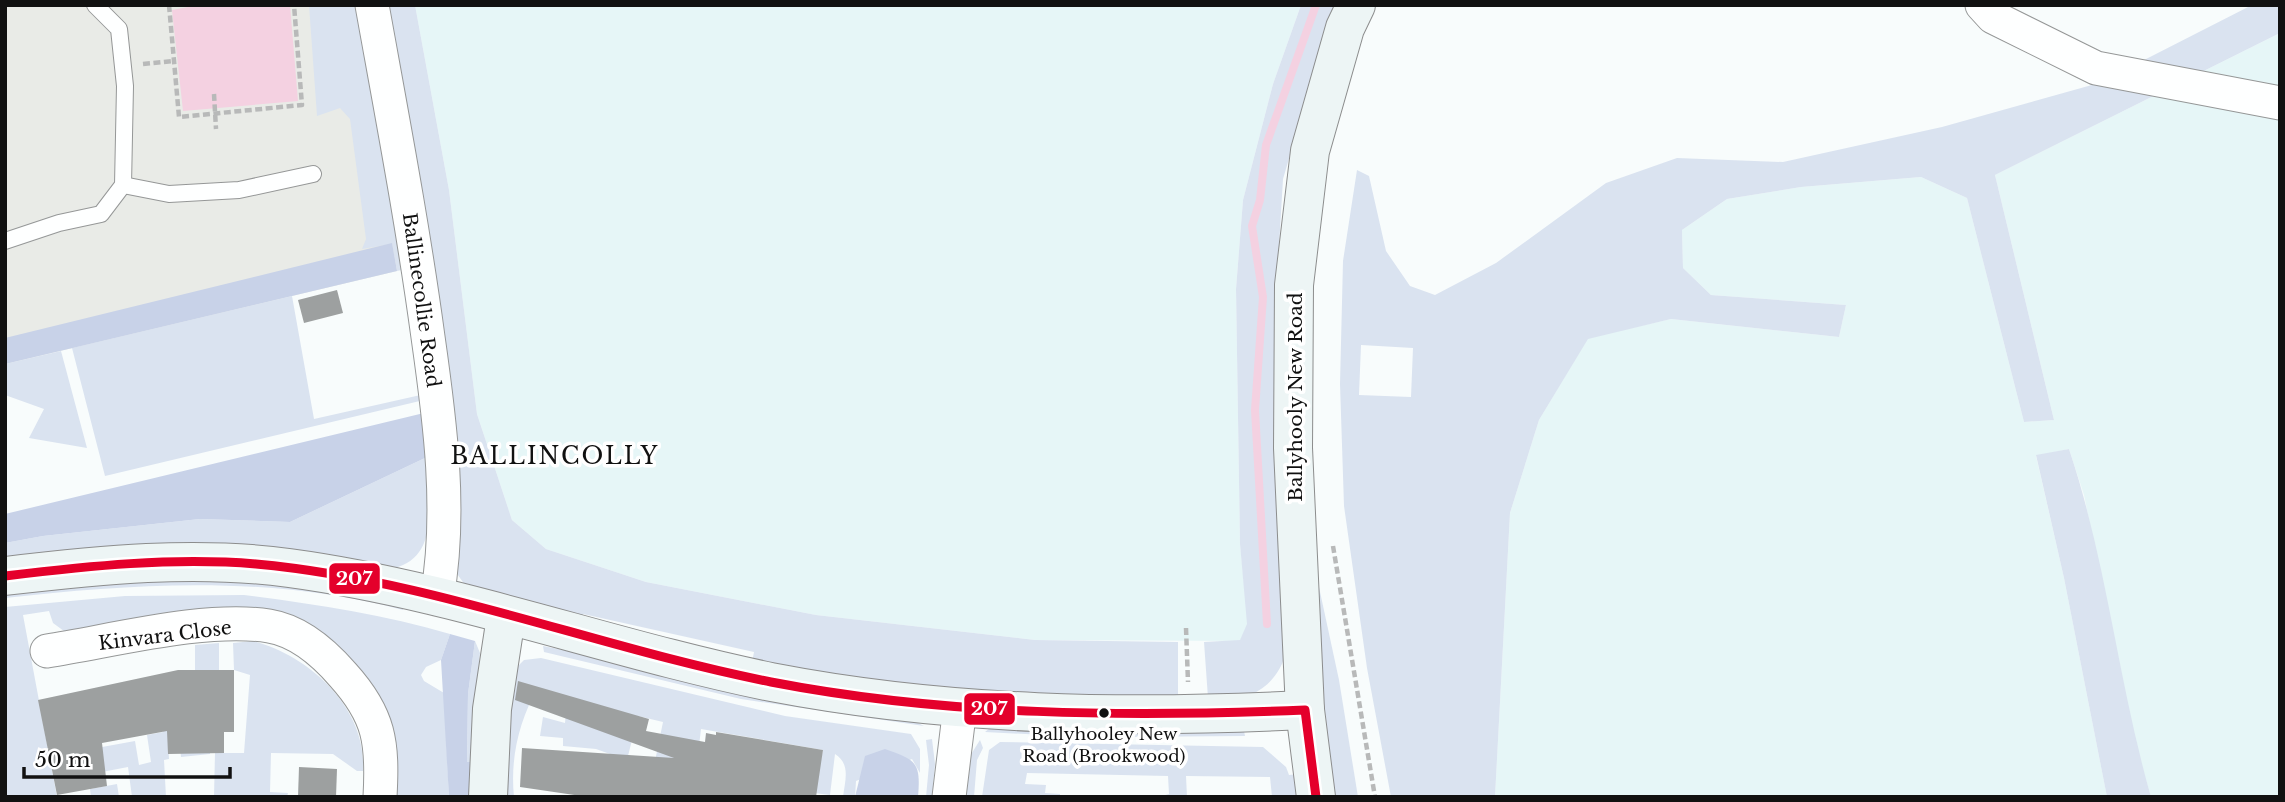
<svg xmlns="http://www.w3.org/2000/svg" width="2285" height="802" font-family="'Libre Baskerville',serif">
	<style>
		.industrial { fill: #e9ebe7 }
		.farmland { fill: #e6f6f7 }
		.green { fill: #dae3f0; fill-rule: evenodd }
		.forest { fill: #c8d2e8 }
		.water { fill: #f4d1e1 }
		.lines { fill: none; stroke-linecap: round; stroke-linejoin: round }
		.stream { stroke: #f4d1e1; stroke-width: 8 }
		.building { fill: #9da0a0 }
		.lane-casing { stroke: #959797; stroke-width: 18 }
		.street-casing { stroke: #959797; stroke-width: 35 }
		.secondary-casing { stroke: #8c8d8d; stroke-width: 40 }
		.path { stroke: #b8b9b9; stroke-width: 4.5; stroke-dasharray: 7 3.5; stroke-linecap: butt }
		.lane { stroke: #feffff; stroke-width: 16 }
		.street { stroke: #feffff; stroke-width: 33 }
		.secondary { stroke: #edf5f5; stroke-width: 38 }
		.bus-1-casing { stroke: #fff; stroke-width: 14 }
		.bus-1 { stroke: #e4002b; stroke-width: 9 }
		.bus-dot { fill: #111; stroke: #fff; stroke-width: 2.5 }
		.labels { text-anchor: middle; stroke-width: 7; stroke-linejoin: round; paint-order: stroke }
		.bus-label { font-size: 17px; fill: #111; stroke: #fff }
		.street-label { font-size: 19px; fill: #111; stroke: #fff }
		.quarter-label { font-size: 23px; letter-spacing: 2px; fill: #111; stroke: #fff }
		.line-badge { stroke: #fff; stroke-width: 2.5 }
		.badge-label { font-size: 19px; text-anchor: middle; font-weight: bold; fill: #fff }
	</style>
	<rect width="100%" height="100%" fill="#f8fcfc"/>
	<path class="industrial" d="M5,5H352L397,271L5,364Z"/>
	<g class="farmland">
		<path d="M415,5H1301L1273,84L1243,200L1236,289L1240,544L1248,624L1240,641L1035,640L816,615L646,582L546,549L512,520L477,414L449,190Z"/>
		<path d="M2280,33V797H2151L2132,732L2084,495L2069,449L2036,456L2064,578L2107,797H1495L1510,513L1539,420L1588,338L1671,319L1839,337L1846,305L1711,295L1683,268L1682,230L1727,199L1801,187L1921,177L1967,198L2024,422L2054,420L1995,175Z"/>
	</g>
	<g class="green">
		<path d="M309,5H361L406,269L397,271L392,244L362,249L366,239L350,119L340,108L317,116Z"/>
		<path d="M384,5H415L449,190L477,414L512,520L546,549L646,582L816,615L1035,640L1178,642V700L965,695L751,668L754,652L583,614L581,624L465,585L455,571Z"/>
		<path d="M1301,5H1334L1283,179L1274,331L1277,466L1287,650C1276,690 1247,703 1208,698L1204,642L1240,640L1247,624L1240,544L1236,289L1243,200L1273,84Z"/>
		<path d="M2252,5H2280V33L1995,175L2054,420L2024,422L1967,198L1921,177L1801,187L1727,199L1682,230L1683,268L1711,295L1846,305L1839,337L1671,319L1588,339L1539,420L1510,513L1495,797H1391L1367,668L1344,506L1340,384L1343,261L1357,170L1369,176L1386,251L1410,286L1435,295L1496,263L1606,183L1677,158L1783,162L1942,127L2099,83ZM1361,345L1413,348L1411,397L1359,395Z"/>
		<path d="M292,296L314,419L425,394L424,400L105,476L72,348Z"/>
		<path d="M61,351L87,448L29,438L44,409L5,395V364Z"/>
		<path d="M2069,449C2107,562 2118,682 2151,797H2107L2064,578L2036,455Z"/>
		<path d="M425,458C427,494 442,553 398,567L5,559V543L43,536L200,519L290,522Z"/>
		<path d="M1311,550L1339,680L1358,797H1332Z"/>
		<path d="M255,579L404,604L403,610C272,575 138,583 5,598V590L117,580Z"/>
		<path d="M244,595C314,604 382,614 450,634L441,660L426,667L421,675L424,681L444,693L449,797H392L329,643L68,634L53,623L49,611L23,615L57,797H5V607L125,596Z"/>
		<path d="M253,641C310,656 367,708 363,771H357L333,754L271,753L270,792L288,793L287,797H214L215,753H244L250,675L234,670L233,643Z"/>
		<path d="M475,641L480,653L476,693L477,762H467L468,694Z"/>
		<path d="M219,643V670H195V645Z"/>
		<path d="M543,646L908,718L924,726L741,699L544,652Z"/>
		<path d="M541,658L785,716L911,734L920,749V773L912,759L856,781L855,797H843C845,781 851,764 835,754L830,795L814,793L823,750L701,729L696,772L654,766L663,722L638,716L627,760L596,749L563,746V738L540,736L543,717L565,723L566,712L538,687C519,721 510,758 514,797H505L503,771L515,669L524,660Z"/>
		<path d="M163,720L209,726L210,754L181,757L179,739L168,740L169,759L164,760L166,797H132L128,767L102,772V747L135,741L139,765L151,762L147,735L163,732Z"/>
		<path d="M990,728L1083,730V737L985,732Z"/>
		<path d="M1115,731H1244L1245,736L1115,737Z"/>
		<path d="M932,739L935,764L932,797H926L929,765L926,740Z"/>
		<path d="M980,740L983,748L977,760L974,797H966L970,756Z"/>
		<path d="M1000,742L1263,747L1286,767L1289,775L1298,774L1303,797H1272L1270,777L1186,776L1187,797H1158L1169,794L1168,776L1027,773L1025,784L1046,785L1045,793L1060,794V797H982L989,750Z"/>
		<path d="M117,784L119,797H91L90,789Z"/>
	</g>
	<g class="forest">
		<path d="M392,243L397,271L5,364V338Z"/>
		<path d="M424,413L425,458L290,522L200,519L43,536L5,543V514Z"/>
		<path d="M450,634L475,641L468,694L467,762H477L478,797H449L441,660Z"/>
		<path d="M885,749C916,760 921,762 918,797H855L865,756Z"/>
	</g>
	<path class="water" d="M198,5H290L298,101L183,111L172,10Z"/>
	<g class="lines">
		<path class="stream" d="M1267,624L1255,410L1263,297L1252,226L1260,200L1266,145L1316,5"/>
	</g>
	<g class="building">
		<path d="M337,290L343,313L304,323L298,300Z"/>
		<path d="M178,670H234V732H224V753L168,754L167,731L102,743L107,786L57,795L38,700Z"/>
		<path d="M518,681L649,719L646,731L705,742L706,733L716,735V732L823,750L816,797H588L520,787L522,748L674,758L515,700Z"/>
		<path d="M299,767L337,769L336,797H298Z"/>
	</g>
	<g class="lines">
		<defs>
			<g id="lane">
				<path d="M123,185L169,194L239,190L313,174"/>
				<path d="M5,241L59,223L101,214L123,185L125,86L119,29L95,5"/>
			</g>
			<g id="street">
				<path d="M372,5C392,116 413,226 428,337C440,421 452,512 437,597"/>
				<path d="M1982,5L1993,17L2096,68L2280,103"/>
				<path d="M47,651C112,641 205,616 269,626C299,631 324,653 343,675C380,716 383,743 380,797"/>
				<path d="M949,797L960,707"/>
			</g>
			<g id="secondary">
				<path d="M5,576C98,565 196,555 289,568C453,590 609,649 771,682C947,716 1127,719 1305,710"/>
				<path d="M488,797L492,709L506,617"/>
				<path d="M1316,797L1305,710L1293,448L1294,285L1310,151L1345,28L1356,5"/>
			</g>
		</defs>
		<use href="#lane" class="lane-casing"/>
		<use href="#street" class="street-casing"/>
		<use href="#secondary" class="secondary-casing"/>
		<g class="path">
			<path d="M169,5L179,117L302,105L294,5"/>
			<path d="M143,64L173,61"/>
			<path d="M214,94L216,129"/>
			<path d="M1333,546L1375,797"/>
			<path d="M1186,628L1188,682"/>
		</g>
		<use href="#lane" class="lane"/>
		<use href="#street" class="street"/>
		<use href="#secondary" class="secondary"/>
		<defs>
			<path id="bus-1" d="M5,576C88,566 172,557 256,564C432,580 598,648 771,682C947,716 1127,717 1305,710L1316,797"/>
		</defs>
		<use href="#bus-1" class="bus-1-casing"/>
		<use href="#bus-1" class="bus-1"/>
	</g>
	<circle class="bus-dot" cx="1104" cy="713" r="6"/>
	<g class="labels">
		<g class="bus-label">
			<text x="1104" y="740">Ballyhooley New<tspan x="1104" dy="22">Road (Brookwood)</tspan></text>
		</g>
		<g class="street-label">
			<text transform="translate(422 300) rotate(82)" y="7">Ballinecollie Road</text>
			<text transform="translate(1295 397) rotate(-90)" y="7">Ballyhooly New Road</text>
			<text transform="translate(165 635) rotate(-7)" y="7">Kinvara Close</text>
		</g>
		<g class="quarter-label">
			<text x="555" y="464">BALLINCOLLY</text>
		</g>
	</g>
	<g class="line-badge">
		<rect x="328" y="562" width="53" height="33" rx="7" fill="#e4002b"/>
		<rect x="963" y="692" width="53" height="34" rx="7" fill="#e4002b"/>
	</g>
	<g class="badge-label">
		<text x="354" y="585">207</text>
		<text x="989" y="715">207</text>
	</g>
	<rect width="2285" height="802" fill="none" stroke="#111111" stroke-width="14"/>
	<path d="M24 767v10h206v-10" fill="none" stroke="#111111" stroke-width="3.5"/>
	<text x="35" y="767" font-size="21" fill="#111111" stroke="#ffffff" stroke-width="5" paint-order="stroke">50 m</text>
</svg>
